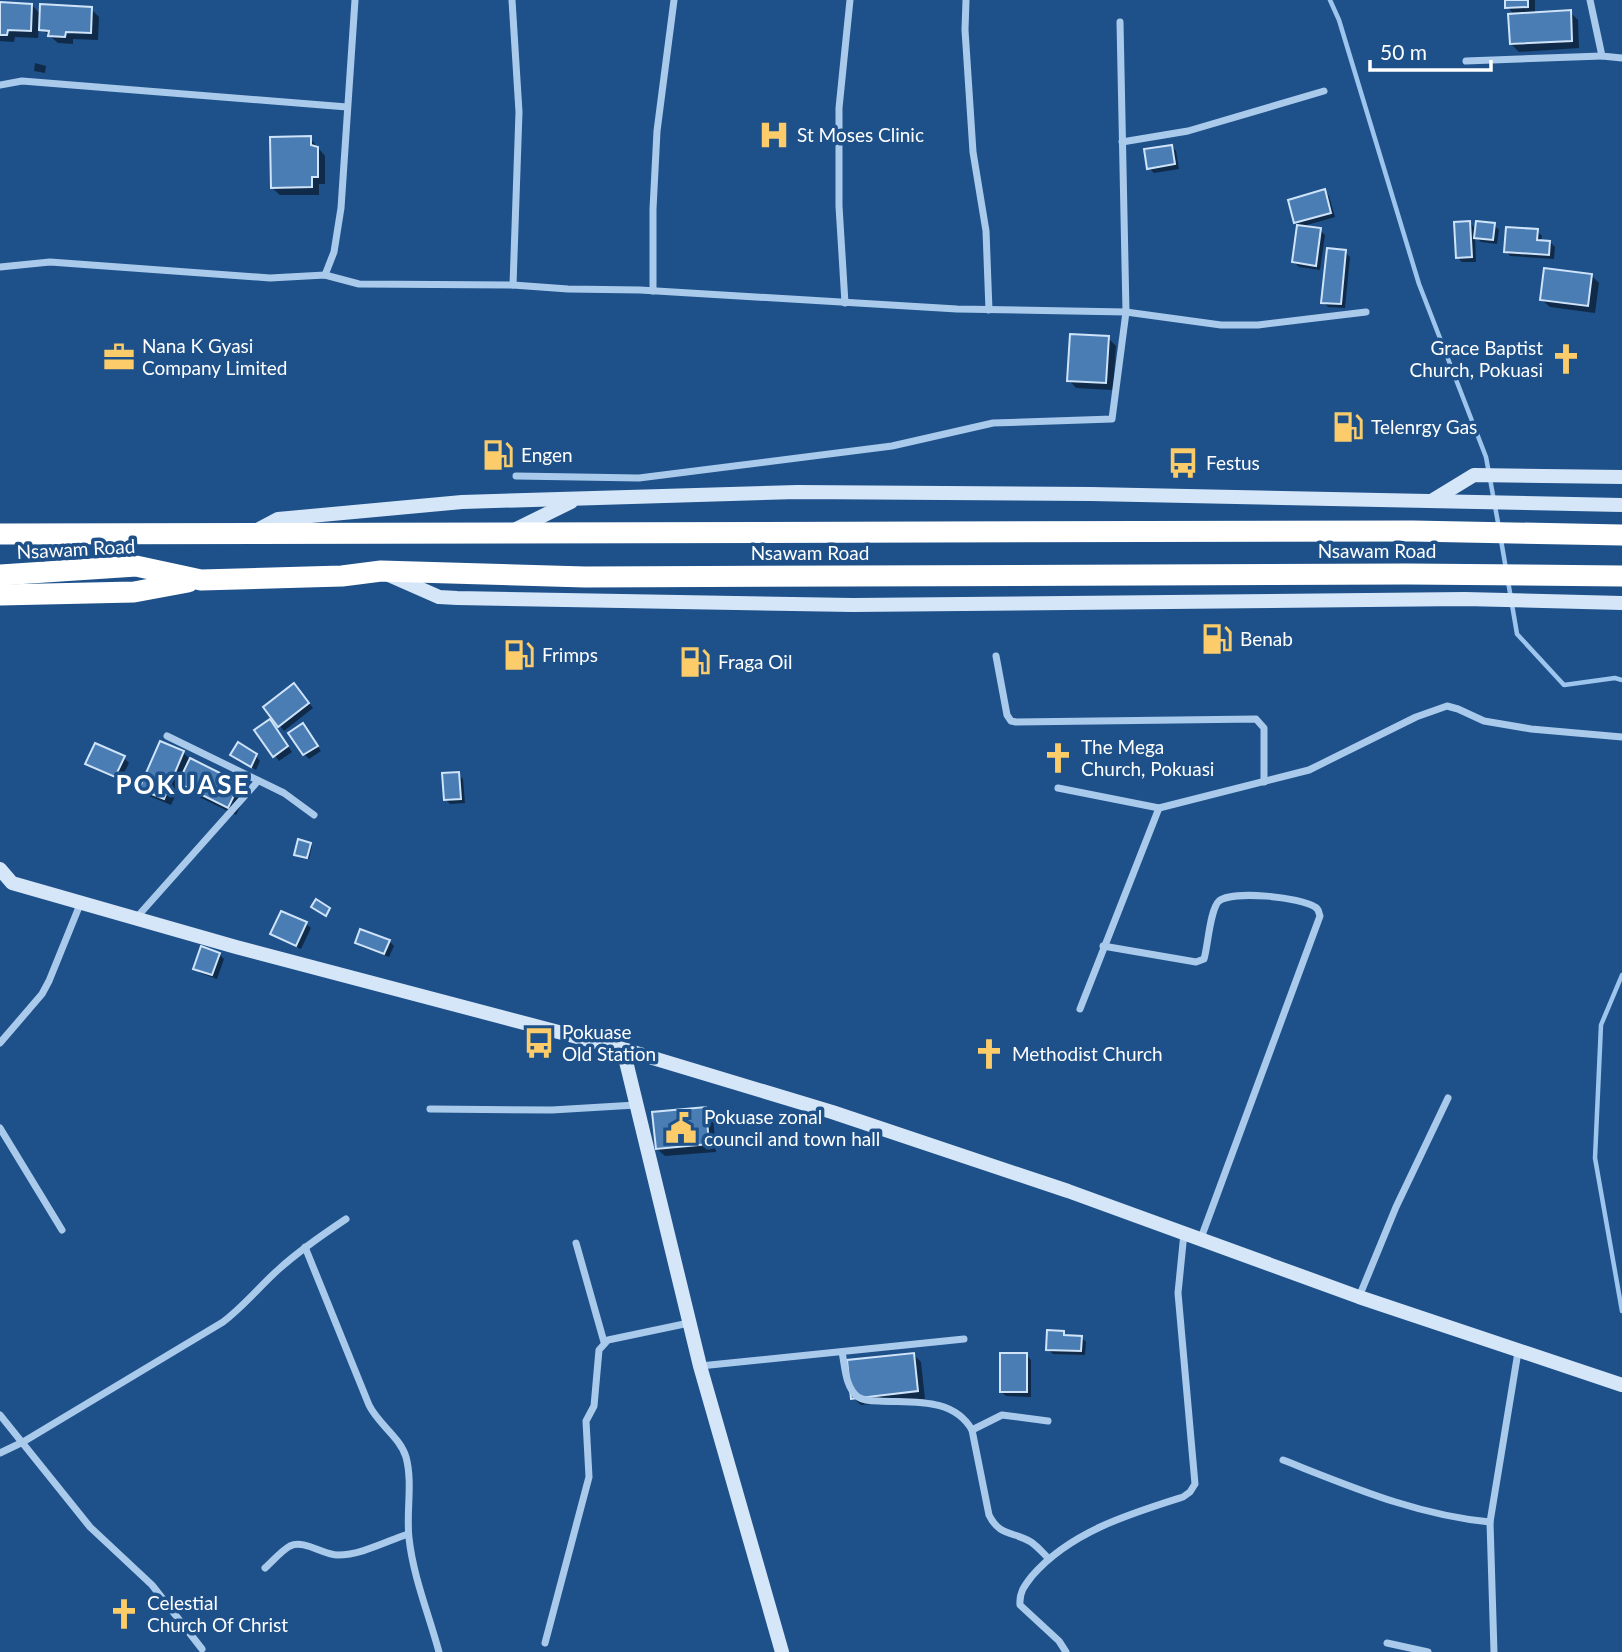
<svg xmlns="http://www.w3.org/2000/svg" width="1622" height="1652" font-family="Lato,sans-serif">
	<style>
		.shadow { fill: #0007 }
		.lines { fill: none; stroke-linecap: round; stroke-linejoin: round }
		.stream { stroke: #9dc5ed; stroke-width: 4.5 }
		.building { fill: #4a7db4; stroke: #cfe3f9; stroke-width: 2 }
		.street { stroke: #aacaec; stroke-width: 7 }
		.secondary { stroke: #d6e6f9; stroke-width: 14 }
		.highway { stroke: #fff; stroke-width: 21 }
		.labels { text-anchor: middle; stroke-width: 7; stroke-linejoin: round; paint-order: stroke }
		.poi-label { font-size: 19px; fill: #fff; stroke: #1e518a; text-anchor: start }
		.street-label { font-size: 19px; fill: #fff; stroke: #1e518a }
		.district-label { font-size: 26px; font-weight: bold; letter-spacing: 2px; fill: #fff; stroke: #1e518a }
	</style>
	<rect width="100%" height="100%" fill="#1e518a"/>
	<g class="shadow">
		<path d="M1506,0H1535V14L1570,12L1578,20L1579,48L1519,52L1511,44L1515,15L1507,7Z"/>
		<path d="M0,4L32,5L41,15L91,9L99,17L98,40L73,39V44L58,43L39,27L38,38L15,37L14,42L0,41Z"/>
		<path d="M35,63L46,66L45,73L34,71Z"/>
		<path d="M310,138L325,156V184H319V195H280L272,188Z"/>
		<path d="M1172,146L1176,151L1179,169L1154,173L1149,168Z"/>
		<path d="M1324,191L1329,196L1335,217L1300,227L1320,230L1325,235L1320,270L1299,267L1294,262L1299,226L1295,222Z"/>
		<path d="M1470,223L1477,230L1494,225L1499,230L1497,244L1481,242L1475,236L1476,262H1462L1457,257Z"/>
		<path d="M1537,231L1542,236L1541,242H1550L1555,247L1554,259L1510,256L1506,251Z"/>
		<path d="M1345,252L1350,257L1345,308L1328,307L1323,302Z"/>
		<path d="M1591,275L1599,283L1595,313L1550,307L1542,300Z"/>
		<path d="M1108,338L1116,346L1113,390L1076,388L1069,380Z"/>
		<path d="M299,690L313,708L284,731L265,708Z"/>
		<path d="M303,725L321,751L309,759L304,754Z"/>
		<path d="M274,726L292,752L279,761L256,730Z"/>
		<path d="M183,752L191,761L239,785L247,793L236,815L187,791L181,784L171,805L149,796L141,788Z"/>
		<path d="M232,755L256,756L260,761L256,770Z"/>
		<path d="M124,758L129,763L120,781L92,768L88,763Z"/>
		<path d="M458,774L463,779L465,803L450,804L445,799Z"/>
		<path d="M310,844L312,846L309,859L296,854Z"/>
		<path d="M306,924L311,928L301,949L277,938L273,934Z"/>
		<path d="M389,941L394,946L389,957L362,947L357,943Z"/>
		<path d="M219,954L224,959L217,979L200,973L195,968Z"/>
		<path d="M705,1109L713,1117L716,1152L665,1156L657,1149Z"/>
		<path d="M1063,1332L1068,1337H1081L1086,1342L1085,1355L1053,1354L1048,1349Z"/>
		<path d="M914,1355L921,1362L925,1399L861,1405L853,1398Z"/>
		<path d="M1027,1355L1031,1360V1397L1006,1396L1001,1392Z"/>
	</g>
	<g class="lines">
		<g class="stream">
			<path d="M1330,0L1339,20L1419,284L1486,457L1499,528"/>
			<path d="M1501,540L1506,569"/>
			<path d="M1508,581L1517,634L1564,685L1615,678L1622,680"/>
			<path d="M1622,975L1601,1025L1595,1158L1622,1311"/>
		</g>
	</g>
	<g class="building">
		<path d="M1505,0H1528V7L1505,8Z"/>
		<path d="M0,2L32,4L31,31L8,30L7,35H0Z"/>
		<path d="M40,4L92,7L91,33L66,32L65,37L48,36L49,31L39,30Z"/>
		<path d="M1571,10L1572,41L1510,44L1508,14Z"/>
		<path d="M311,136V145L318,147V177H312V187L271,188L270,137Z"/>
		<path d="M1172,145L1175,164L1147,169L1144,149Z"/>
		<path d="M1325,189L1331,213L1294,223L1288,200Z"/>
		<path d="M1470,221L1472,257L1456,258L1454,222Z"/>
		<path d="M1476,221L1495,223L1493,240L1474,238Z"/>
		<path d="M1297,225L1321,228L1316,266L1292,262Z"/>
		<path d="M1506,227L1538,229L1537,240L1550,241L1549,255L1504,252Z"/>
		<path d="M1327,248L1346,250L1341,304L1321,303Z"/>
		<path d="M1544,268L1592,274L1588,306L1540,300Z"/>
		<path d="M1070,334L1109,336L1106,383L1067,381Z"/>
		<path d="M294,683L309,703L278,727L263,707Z"/>
		<path d="M270,719L288,746L273,757L254,730Z"/>
		<path d="M303,723L318,746L303,755L288,733Z"/>
		<path d="M160,741L184,751L164,799L139,789Z"/>
		<path d="M238,742L257,754L251,767L230,755Z"/>
		<path d="M95,743L125,756L115,777L85,764Z"/>
		<path d="M190,758L240,783L228,808L178,783Z"/>
		<path d="M459,772L461,799L444,800L442,773Z"/>
		<path d="M298,839L311,843L307,858L294,855Z"/>
		<path d="M316,899L330,908L326,916L311,907Z"/>
		<path d="M281,911L307,922L296,946L270,934Z"/>
		<path d="M360,929L390,940L384,954L355,943Z"/>
		<path d="M201,946L220,953L212,975L193,969Z"/>
		<path d="M706,1107L709,1144L656,1149L652,1112Z"/>
		<path d="M1047,1330L1064,1331V1335L1082,1336L1081,1351L1046,1350Z"/>
		<path d="M914,1353L918,1391L851,1399L847,1360Z"/>
		<rect x="1000" y="1353" width="27" height="39"/>
	</g>
	<g class="lines">
		<g class="street">
			<path d="M512,0L519,112L513,285"/>
			<path d="M966,0L965,30L973,152L986,231L989,310"/>
			<path d="M1590,0L1602,56L1622,58"/>
			<path d="M1466,61L1602,56"/>
			<path d="M0,85L22,81L347,107"/>
			<path d="M1122,142L1188,131L1324,91"/>
			<path d="M0,267L50,262L270,278L325,275L359,284L513,285L568,289L640,290L957,309L1126,312L1221,325H1258L1366,312"/>
			<path d="M325,275L334,252L341,208L355,0"/>
			<path d="M653,291V209L657,131L674,0"/>
			<path d="M845,303L839,206V108L850,0"/>
			<path d="M516,476L639,478L892,446L993,423L1112,419L1126,312L1120,22"/>
			<path d="M996,656L1007,715L1011,721L1016,722L1256,719L1264,728V782"/>
			<path d="M167,736L284,793L314,815"/>
			<path d="M1058,788L1159,808L1309,770L1416,717L1447,706L1458,709L1484,721L1531,729L1622,737"/>
			<path d="M137,917L258,781"/>
			<path d="M1103,946L1196,962L1204,959C1208,946 1210,909 1219,901C1232,890 1301,897 1315,907C1319,909 1318,911 1320,916L1201,1238"/>
			<path d="M1080,1009L1159,808"/>
			<path d="M0,1043L42,994L49,981L81,902"/>
			<path d="M430,1109L552,1110L636,1105"/>
			<path d="M0,1128L62,1230"/>
			<path d="M576,1243L604,1342"/>
			<path d="M305,1247L369,1405C378,1424 400,1437 406,1457C413,1483 406,1512 409,1538C413,1576 429,1615 439,1652"/>
			<path d="M1359,1297L1396,1207L1448,1098"/>
			<path d="M842,1352C845,1366 845,1387 858,1397C864,1401 872,1401 879,1401C913,1403 953,1397 972,1430L989,1515C1000,1537 1013,1531 1031,1542C1037,1546 1042,1552 1048,1558"/>
			<path d="M700,1366L964,1339"/>
			<path d="M0,1415L90,1527L152,1585L202,1649"/>
			<path d="M972,1430L1002,1415L1048,1421"/>
			<path d="M0,1453L23,1442L223,1322C244,1306 260,1286 279,1269C300,1250 322,1235 346,1219"/>
			<path d="M1283,1460C1352,1487 1416,1515 1490,1522"/>
			<path d="M265,1568C273,1561 281,1551 290,1546C304,1539 323,1555 338,1555C361,1555 387,1541 408,1534"/>
			<path d="M545,1643L589,1477L586,1421L594,1406L599,1350L608,1340L689,1323"/>
			<path d="M1387,1643L1428,1652"/>
			<path d="M1066,1652L1059,1641L1020,1605C1019,1592 1025,1585 1032,1576C1070,1532 1129,1514 1183,1497L1190,1492L1195,1484L1178,1293L1184,1233"/>
			<path d="M1494,1652L1490,1522L1518,1352"/>
		</g>
		<g class="secondary">
			<path d="M1433,500L1474,475L1622,477"/>
			<path d="M514,530L571,502"/>
			<path d="M255,531L278,519L462,502L797,492L1091,494L1622,505"/>
			<path d="M389,575L439,597L457,598L853,605L1465,599L1622,603"/>
			<path d="M0,869L12,883L236,947L623,1049L832,1112L1068,1191L1359,1297L1622,1385"/>
			<path d="M623,1049L700,1366L782,1652"/>
		</g>
		<g class="highway">
			<path d="M0,534L1413,531L1622,535"/>
			<path d="M0,575L136,566L201,580L342,576L381,571L585,577L1407,574L1622,576"/>
			<path d="M0,595L134,592L188,582"/>
		</g>
	</g>
	<defs>
		<symbol id="hospital-bare" viewBox="-9 -9 18 18"><path d="M-5-5h3v3.5h4V-5h3V5h-3V1.5h-4V5h-3Z" fill="#fbcc69" stroke="#1e518a" stroke-width="2.5" paint-order="stroke"/></symbol>
		<symbol id="office-bare" viewBox="-9 -9 18 18"><path d="M-6-3h4V-5.5h4V-3h4V5H-6ZM-1-4.5V-3h2v-1.5ZM-6 0V1H6V0Z" fill="#fbcc69" stroke="#1e518a" stroke-width="2.5" paint-order="stroke"/></symbol>
		<symbol id="church-bare" viewBox="-9 -9 18 18"><path d="M-1.2-6h2.4v3.5h3.3v2.4h-3.3V6h-2.4V-.1h-3.3v-2.4h3.3Z" fill="#fbcc69" stroke="#1e518a" stroke-width="2.5" paint-order="stroke"/></symbol>
		<symbol id="fuel-bare" viewBox="-9 -9 18 18"><path d="M-5.5-6h7V0h2V4h1.3V-2.5L3-4.5l.8-.8L6-3V5H2.5V1h-1V6h-7ZM-4.2-4.7v3.2H.2V-4.7Z" fill="#fbcc69" stroke="#1e518a" stroke-width="2.5" paint-order="stroke"/></symbol>
		<symbol id="bus-bare" viewBox="-9 -9 18 18"><path d="M-5-6H5V4H4V6H2V4H-2V6H-4V4H-5ZM-3.5-4V0h7V-4ZM-3.5 1.2v1.5H-2V1.2ZM2 1.2v1.5H3.5V1.2Z" fill="#fbcc69" stroke="#1e518a" stroke-width="2.5" paint-order="stroke"/></symbol>
		<symbol id="civic-bare" viewBox="-9 -9 18 18"><path d="M-.6-6.5H3V-4.5H.6V-3L4-1V1h2V6H-6V1h2V-1L-.6-3ZM-1.2 2.5V6h2.4V2.5Z" fill="#fbcc69" stroke="#1e518a" stroke-width="2.5" paint-order="stroke"/></symbol>
	</defs>
	<g fill-rule="evenodd">
		<use href="#hospital-bare" x="752" y="113" width="44" height="44"/>
		<use href="#office-bare" x="97" y="335" width="44" height="44"/>
		<use href="#church-bare" x="1544" y="337" width="44" height="44"/>
		<use href="#fuel-bare" x="1326" y="405" width="44" height="44"/>
		<use href="#fuel-bare" x="476" y="433" width="44" height="44"/>
		<use href="#bus-bare" x="1161" y="441" width="44" height="44"/>
		<use href="#fuel-bare" x="1195" y="617" width="44" height="44"/>
		<use href="#fuel-bare" x="497" y="633" width="44" height="44"/>
		<use href="#fuel-bare" x="673" y="640" width="44" height="44"/>
		<use href="#church-bare" x="1036" y="736" width="44" height="44"/>
		<use href="#bus-bare" x="517" y="1021" width="44" height="44"/>
		<use href="#church-bare" x="967" y="1032" width="44" height="44"/>
		<use href="#civic-bare" x="659" y="1106" width="44" height="44"/>
		<use href="#church-bare" x="102" y="1592" width="44" height="44"/>
	</g>
	<g class="labels">
		<g class="poi-label">
			<text x="797" y="142">St Moses Clinic</text>
			<text x="142" y="353">Nana K Gyasi<tspan x="142" dy="22">Company Limited</tspan></text>
			<text x="1543" y="355" text-anchor="end">Grace Baptist<tspan x="1543" dy="22">Church, Pokuasi</tspan></text>
			<text x="1371" y="434">Telenrgy Gas</text>
			<text x="521" y="462">Engen</text>
			<text x="1206" y="470">Festus</text>
			<text x="1240" y="646">Benab</text>
			<text x="542" y="662">Frimps</text>
			<text x="718" y="669">Fraga Oil</text>
			<text x="1081" y="754">The Mega<tspan x="1081" dy="22">Church, Pokuasi</tspan></text>
			<text x="562" y="1039">Pokuase<tspan x="562" dy="22">Old Station</tspan></text>
			<text x="1012" y="1061">Methodist Church</text>
			<text x="704" y="1124">Pokuase zonal<tspan x="704" dy="22">council and town hall</tspan></text>
			<text x="147" y="1610">Celestial<tspan x="147" dy="22">Church Of Christ</tspan></text>
		</g>
		<g class="street-label">
			<text transform="translate(76 549) rotate(-3)" y="7">Nsawam Road</text>
			<text x="1377" y="558">Nsawam Road</text>
			<text x="810" y="560">Nsawam Road</text>
		</g>
		<g class="district-label">
			<text x="183" y="794">POKUASE</text>
		</g>
	</g>
	<path d="M1370 60v10h121v-10" fill="none" stroke="#ffffff" stroke-width="3.5"/>
	<text x="1380" y="60" font-size="21" fill="#ffffff" stroke="#1e518a" stroke-width="5" paint-order="stroke">50 m</text>
</svg>
